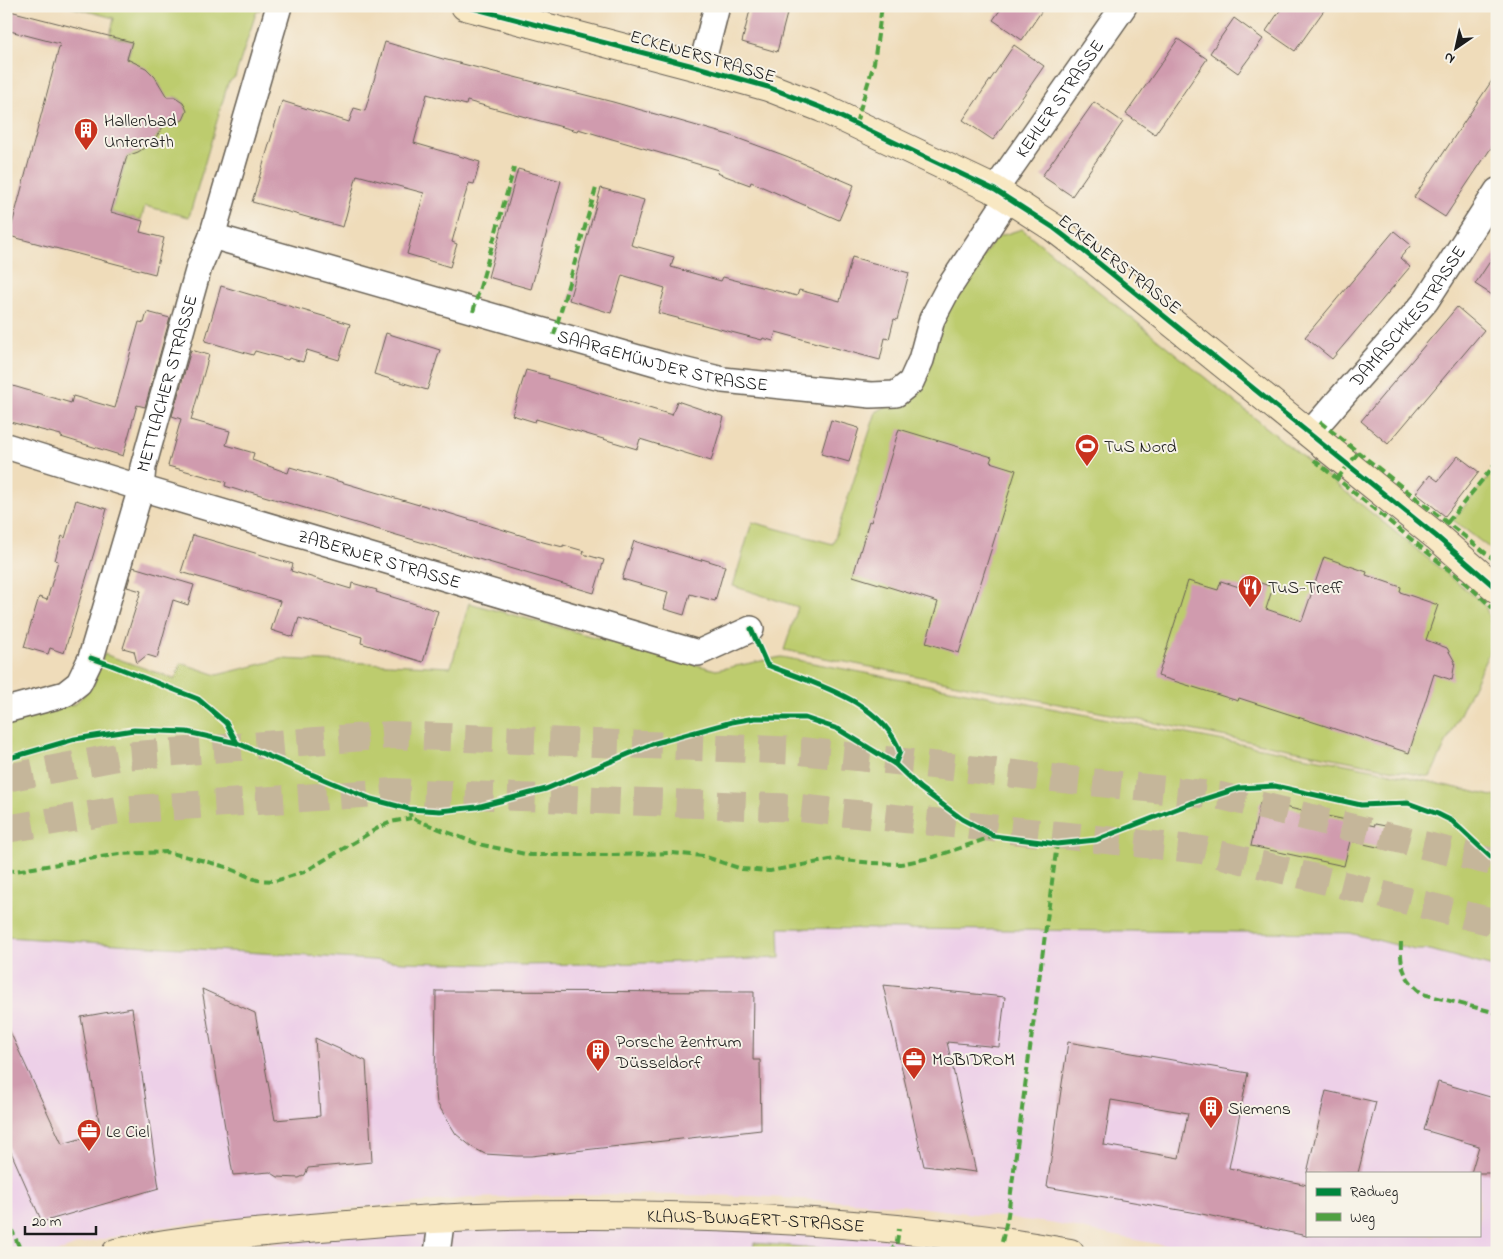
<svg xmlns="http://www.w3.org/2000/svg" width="1503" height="1259" font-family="'Indie Flower',sans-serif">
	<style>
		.built { fill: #edd0e8; fill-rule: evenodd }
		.green { fill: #bdcc6e; stroke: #6c7445 }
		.building { fill: #d09bae; fill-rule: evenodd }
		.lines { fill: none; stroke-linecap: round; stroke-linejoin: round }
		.highway-tunnel { stroke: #c5b69a; stroke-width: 28; stroke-dasharray: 28 14; stroke-linecap: butt }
		.street-casing { stroke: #665f53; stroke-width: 28 }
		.secondary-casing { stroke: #665f53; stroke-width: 30 }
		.street { stroke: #fff; stroke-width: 25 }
		.secondary { stroke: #f8e8c3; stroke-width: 28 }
		.quiet { stroke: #4fa141; stroke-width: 4; stroke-dasharray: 8 4; stroke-linecap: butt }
		.cycleway-casing { stroke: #f7f3e8; stroke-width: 8 }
		.cycleway { stroke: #00873e; stroke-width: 5 }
		.labels { text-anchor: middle; stroke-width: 4; stroke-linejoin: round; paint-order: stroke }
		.street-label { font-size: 18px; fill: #1c1c1c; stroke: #f7f3e8 }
		.poi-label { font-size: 18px; fill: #1c1c1c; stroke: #f7f3e8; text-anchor: start }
	</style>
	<rect width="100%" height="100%" fill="#f7f3e8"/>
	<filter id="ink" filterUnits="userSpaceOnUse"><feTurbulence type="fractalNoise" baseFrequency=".02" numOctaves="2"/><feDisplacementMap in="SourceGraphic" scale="10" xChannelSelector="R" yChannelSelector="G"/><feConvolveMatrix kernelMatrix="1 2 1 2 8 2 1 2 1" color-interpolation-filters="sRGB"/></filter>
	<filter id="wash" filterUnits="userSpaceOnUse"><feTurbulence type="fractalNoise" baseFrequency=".0096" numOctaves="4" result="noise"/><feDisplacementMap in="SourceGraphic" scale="20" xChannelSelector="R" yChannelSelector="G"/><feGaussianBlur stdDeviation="1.12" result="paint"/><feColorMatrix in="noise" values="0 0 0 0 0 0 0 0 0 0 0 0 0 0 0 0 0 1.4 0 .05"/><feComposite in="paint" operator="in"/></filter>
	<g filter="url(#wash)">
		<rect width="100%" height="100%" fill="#efdcba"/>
		<g class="built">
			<path d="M779,928L1350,933L1415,950H1430L1497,968V1253H1203L1050,1223L900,1205L752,1196L607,1194L470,1198L254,1217L162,1227L79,1244L56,1253H6V937L404,962L523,965L780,958ZM1307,1173H1479V1235H1307Z"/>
			<path d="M740,1224L1024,1253H183L425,1227Z"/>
		</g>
		<g class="green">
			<path d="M67,6H264L256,13L235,77L228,83L189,217L145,206L141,220L111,212L127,156C145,150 158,140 164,122L174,124C189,120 190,102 175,97L165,99C160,78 147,67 127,60L132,42L110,36L114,18Z"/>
			<path d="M1022,229L1485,605L1496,638L1430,777L784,650L798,607L733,586L752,522L833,544L876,412L917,389L942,325L957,293L997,237Z"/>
			<path d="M1497,467V554L1453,520Z"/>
			<path d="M469,603L716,670L781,657L1377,770L1497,797V968L1430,950H1415L1350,933L779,928L780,958L651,963L523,965L404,962L6,937V718L75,704L93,686L104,654L175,679L181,663L217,675L282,659L451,667Z"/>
			<path d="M754,1243L876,1253H753Z"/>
		</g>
		<g id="blocks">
			<g class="building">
				<path d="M751,6H789L777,52L742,42Z"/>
				<path d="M1003,6H1045L1022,40L993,20Z"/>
				<path d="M1283,6H1327L1295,51L1266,31Z"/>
				<path d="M6,10L132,42L127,59L146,68L155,77L167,97H175L183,102L187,111L183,120L174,124H165L152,143L138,152L127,156L111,212L143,221L140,232L164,238L155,274L9,236L60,44L6,30Z"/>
				<path d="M1234,18L1263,39L1238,73L1210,53Z"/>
				<path d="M1178,39L1207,59L1155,134L1126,114Z"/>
				<path d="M385,42L443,59L613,102L729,135L786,156L854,185L839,220L751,182L750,185L717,173L718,170L578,129L577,131L467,101L466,105L427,94L414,143L480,162L474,184L469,183L463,202L452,242L457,244L450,267L407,254L424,193L357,175L343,227L252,202L282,101L349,122L354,108L365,111Z"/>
				<path d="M1014,45L1044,66L993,140L963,120Z"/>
				<path d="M1497,73V139L1445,217L1414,197Z"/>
				<path d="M1094,102L1123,122L1072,196L1042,176Z"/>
				<path d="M518,169L561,181L531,289L488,277Z"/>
				<path d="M601,188L644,200L631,245L674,257L671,267L721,281L723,277L797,296L799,290L840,301L852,257L909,273L897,320L894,319L889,339L885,338L880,360L776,332L773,341L763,338L762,340L658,313L665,288L622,275L611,313L569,300Z"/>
				<path d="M1394,231L1411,245L1400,258L1410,267L1332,359L1305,337Z"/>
				<path d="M1497,251V298L1475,284Z"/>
				<path d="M221,286L350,324L339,360L307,350L303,362L289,358L288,360L255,351L253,355L205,341Z"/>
				<path d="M1457,307L1484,330L1388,444L1361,421Z"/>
				<path d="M147,312L170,318L145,407L137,405L123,456L61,437V435L6,421V384L71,403L73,396L115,408L139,322L144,323Z"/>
				<path d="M386,333L440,350L427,390L374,374Z"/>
				<path d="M191,350L209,355L191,420L230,431L226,445L254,453L252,460L288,473L290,467L419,505V504L543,542L563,547V545L584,551L583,554L604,560L594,593L247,491V493L225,486L226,482L168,466L181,419L172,416Z"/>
				<path d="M526,370L549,376L548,378L672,415L677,401L724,417L711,461L640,439L637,449L536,419L535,422L512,415Z"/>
				<path d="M831,420L859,428L849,462L821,454Z"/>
				<path d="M899,429L992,457L990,462L1016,470L959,653L926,643L938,602L853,576L869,521L871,522Z"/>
				<path d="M1458,456L1479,472L1445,516L1416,493L1430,475L1438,481Z"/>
				<path d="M76,500L107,509L64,653L50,648L48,654L24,647L39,597L47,600L58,561L55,560L62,536L65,538Z"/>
				<path d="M193,535L293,564L291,571L351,589L352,583L377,590L376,592L438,611L423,662L361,643L362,637L299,618L293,637L271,630L280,601L181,572Z"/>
				<path d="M634,541L701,561L702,559L725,566L715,601L690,594L684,615L664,609L668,592L622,579Z"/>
				<path d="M1324,557L1367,572L1366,575L1401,587L1400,592L1438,605L1426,640L1447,648L1455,662L1452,680L1434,674L1409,753L1239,698L1238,701L1158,676L1188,581L1218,590L1221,581L1242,588L1245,578L1273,587L1266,609L1302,621Z"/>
				<path d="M133,567L194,585L188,605L173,600L157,658L147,655L137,663L134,651L123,648L141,591L127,587Z"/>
				<path d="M1260,802L1375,826V824L1396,828L1391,850L1350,841L1344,866L1251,846Z"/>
				<path d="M883,985L1005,997L999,1047L947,1042L976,1172L924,1166Z"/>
				<path d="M202,989L255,1013L275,1120L320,1116L315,1038L366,1061L372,1162L308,1168L305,1175L299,1178L278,1177L270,1172L233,1175Z"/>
				<path d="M436,991L754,992L753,1060H760L761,1130L531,1156H517L485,1154L472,1147L456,1134L437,1103L435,1084Z"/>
				<path d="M132,1008L159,1188L42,1222L6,1141V1023L62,1144L101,1133L81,1017Z"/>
				<path d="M1068,1042L1248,1073L1229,1168L1307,1185V1236L1197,1213L1047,1187ZM1111,1100L1188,1113L1179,1158L1104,1145Z"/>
				<path d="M1438,1082L1497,1099V1173H1471L1479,1146L1424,1130Z"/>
				<path d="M1326,1091L1376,1102L1358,1173H1307Z"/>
			</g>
		</g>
	</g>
	<g filter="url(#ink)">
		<use href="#blocks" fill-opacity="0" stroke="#665f53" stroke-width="1"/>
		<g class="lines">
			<g class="highway-tunnel">
				<path d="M6,778L123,756L391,735L801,751L1221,796L1497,863"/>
				<path d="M6,829L119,810L393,792L799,808L1202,850L1497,923"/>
			</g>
			<defs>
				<g id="street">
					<path d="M701,68L717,6"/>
					<path id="s1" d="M995,190L1124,6"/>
					<path id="s2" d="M212,236L666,366L723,380L871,395L896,394L911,382L921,360L932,319L948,289L1008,198"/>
					<path id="s3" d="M1309,434L1426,301L1497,191"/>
					<path id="s4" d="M6,446L141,488L698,653L751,629"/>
					<path id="s5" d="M6,710L65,694L79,683L91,658L141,488L143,467L199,267L212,236L279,6"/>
					<path d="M437,1253L442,1217"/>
				</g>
				<g id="secondary">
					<path d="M465,6L701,68L768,87L822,108L995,190L1054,228L1080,248L1436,536L1497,589"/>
					<path id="s6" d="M116,1253C188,1238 262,1232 335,1226C446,1216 556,1213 667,1216C802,1218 937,1229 1070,1253"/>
				</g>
			</defs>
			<use href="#street" class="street-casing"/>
			<use href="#secondary" class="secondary-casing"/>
			<use href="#street" class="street"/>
			<use href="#secondary" class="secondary"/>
			<g class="quiet">
				<path d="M856,123L874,63L882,6"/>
				<path d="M473,312L514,168"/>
				<path d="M554,335L596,188"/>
				<path d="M1320,422L1497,562"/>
				<path d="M1314,460L1471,588L1497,612"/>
				<path d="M1337,479L1358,453"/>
				<path d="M1447,523L1497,462"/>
				<path d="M409,809L411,818L478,844L530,855H615L671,853L703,856L742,869L770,871L835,859L872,863L901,864L934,857L994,836"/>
				<path d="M6,870L15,871L119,854L166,852L201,860L226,867L257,880L275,881L304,872L378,828L391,822L411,818"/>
				<path d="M1401,942C1400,966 1403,978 1423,994L1497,1013"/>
				<path d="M6,1217L22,1253"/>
				<path d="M1002,1242L1008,1215L1057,844"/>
				<path d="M890,1253L897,1242L899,1229"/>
			</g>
			<defs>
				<g id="cycleway">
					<path d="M465,6L701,68L768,87L822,108L995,190L1054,228L1080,248L1436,536L1497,589"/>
					<path d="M751,629L767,665C812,683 883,701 900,752L895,764"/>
					<path d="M91,658L111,665L198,699L226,723L237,743"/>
					<path d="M6,759L75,739L134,730L187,732L237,743L371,799L409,809L440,811L477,807L546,789L652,744L732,722L755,718H805L838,729L895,764L920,788L962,819L994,836L1057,844L1096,840L1189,804L1239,788L1275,786L1361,805L1408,803L1438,814L1452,821L1497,863"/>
				</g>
			</defs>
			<use href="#cycleway" class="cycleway-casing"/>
			<use href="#cycleway" class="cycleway"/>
		</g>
	</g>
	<defs>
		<symbol id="building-pin" viewBox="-11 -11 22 30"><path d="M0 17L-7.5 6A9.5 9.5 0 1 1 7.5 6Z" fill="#c8321e" stroke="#f7f3e8"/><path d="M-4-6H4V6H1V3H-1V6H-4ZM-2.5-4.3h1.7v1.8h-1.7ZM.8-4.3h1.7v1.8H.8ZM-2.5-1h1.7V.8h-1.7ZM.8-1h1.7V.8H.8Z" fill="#fff"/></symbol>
		<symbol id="stadium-pin" viewBox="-11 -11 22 30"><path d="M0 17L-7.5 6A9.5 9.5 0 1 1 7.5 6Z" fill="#c8321e" stroke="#f7f3e8"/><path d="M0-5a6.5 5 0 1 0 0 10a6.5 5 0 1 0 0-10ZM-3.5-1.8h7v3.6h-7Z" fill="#fff"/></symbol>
		<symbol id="restaurant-pin" viewBox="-11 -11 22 30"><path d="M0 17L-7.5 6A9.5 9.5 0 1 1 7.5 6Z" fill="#c8321e" stroke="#f7f3e8"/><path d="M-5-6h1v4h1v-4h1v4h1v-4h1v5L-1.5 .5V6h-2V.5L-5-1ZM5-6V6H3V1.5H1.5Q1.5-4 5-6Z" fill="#fff"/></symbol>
		<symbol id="office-pin" viewBox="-11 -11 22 30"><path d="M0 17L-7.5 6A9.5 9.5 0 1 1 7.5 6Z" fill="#c8321e" stroke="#f7f3e8"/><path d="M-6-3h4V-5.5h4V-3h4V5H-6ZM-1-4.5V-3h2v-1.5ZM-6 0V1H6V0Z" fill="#fff"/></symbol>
	</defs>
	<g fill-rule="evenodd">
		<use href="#building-pin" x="72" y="116" width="28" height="38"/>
		<use href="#stadium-pin" x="1073" y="432" width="28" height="38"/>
		<use href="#restaurant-pin" x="1236" y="573" width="28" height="38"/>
		<use href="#building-pin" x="584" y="1037" width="28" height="38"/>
		<use href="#office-pin" x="900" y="1045" width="28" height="38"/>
		<use href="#building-pin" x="1197" y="1094" width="28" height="38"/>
		<use href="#office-pin" x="75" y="1117" width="28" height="38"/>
	</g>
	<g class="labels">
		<g class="street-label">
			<text transform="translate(703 56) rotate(16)" y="6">ECKENERSTRASSE</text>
			<text dy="6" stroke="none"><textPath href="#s1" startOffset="112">KEHLER STRASSE</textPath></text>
			<text transform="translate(1120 264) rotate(38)" y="6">ECKENERSTRASSE</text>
			<text dy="6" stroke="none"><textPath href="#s3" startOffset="154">DAMASCHKESTRASSE</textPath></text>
			<text dy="6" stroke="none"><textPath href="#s2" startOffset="468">SAARGEMÜNDER STRASSE</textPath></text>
			<text dy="6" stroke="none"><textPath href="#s5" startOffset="392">METTLACHER STRASSE</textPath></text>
			<text dy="6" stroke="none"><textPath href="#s4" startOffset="390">ZABERNER STRASSE</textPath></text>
			<text dy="6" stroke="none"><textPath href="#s6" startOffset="642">KLAUS-BUNGERT-STRASSE</textPath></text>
		</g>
		<g class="poi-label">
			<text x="104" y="126">Hallenbad<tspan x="104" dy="21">Unterrath</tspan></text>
			<text x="1104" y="452">TuS Nord</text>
			<text x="1268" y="593">TuS-Treff</text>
			<text x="616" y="1047">Porsche Zentrum<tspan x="616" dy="21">Düsseldorf</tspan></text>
			<text x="932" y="1065">MOBIDROM</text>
			<text x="1228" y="1114">Siemens</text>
			<text x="106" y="1137">Le Ciel</text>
		</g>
	</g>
	<rect width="1503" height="1259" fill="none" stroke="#f7f3e8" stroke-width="25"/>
	<rect x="1306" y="1172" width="175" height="65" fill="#f7f3e8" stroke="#9f9d96"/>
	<rect x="1316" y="1188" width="25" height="8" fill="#00873e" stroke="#9f9d96"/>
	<text x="1350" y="1196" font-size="15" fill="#1c1c1c">Radweg</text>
	<rect x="1316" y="1213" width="25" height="8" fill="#4fa141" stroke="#9f9d96"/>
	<text x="1350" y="1222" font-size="15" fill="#1c1c1c">Weg</text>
	<g transform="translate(1456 48) rotate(214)" stroke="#f7f3e8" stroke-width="4" paint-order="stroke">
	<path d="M0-4L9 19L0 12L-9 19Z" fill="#1c1c1c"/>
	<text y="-8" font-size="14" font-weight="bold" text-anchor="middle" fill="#1c1c1c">N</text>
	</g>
	<path d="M25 1226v8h71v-8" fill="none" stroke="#1c1c1c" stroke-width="2.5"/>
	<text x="32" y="1226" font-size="15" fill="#1c1c1c" stroke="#f7f3e8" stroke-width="4" paint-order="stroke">20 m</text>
</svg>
